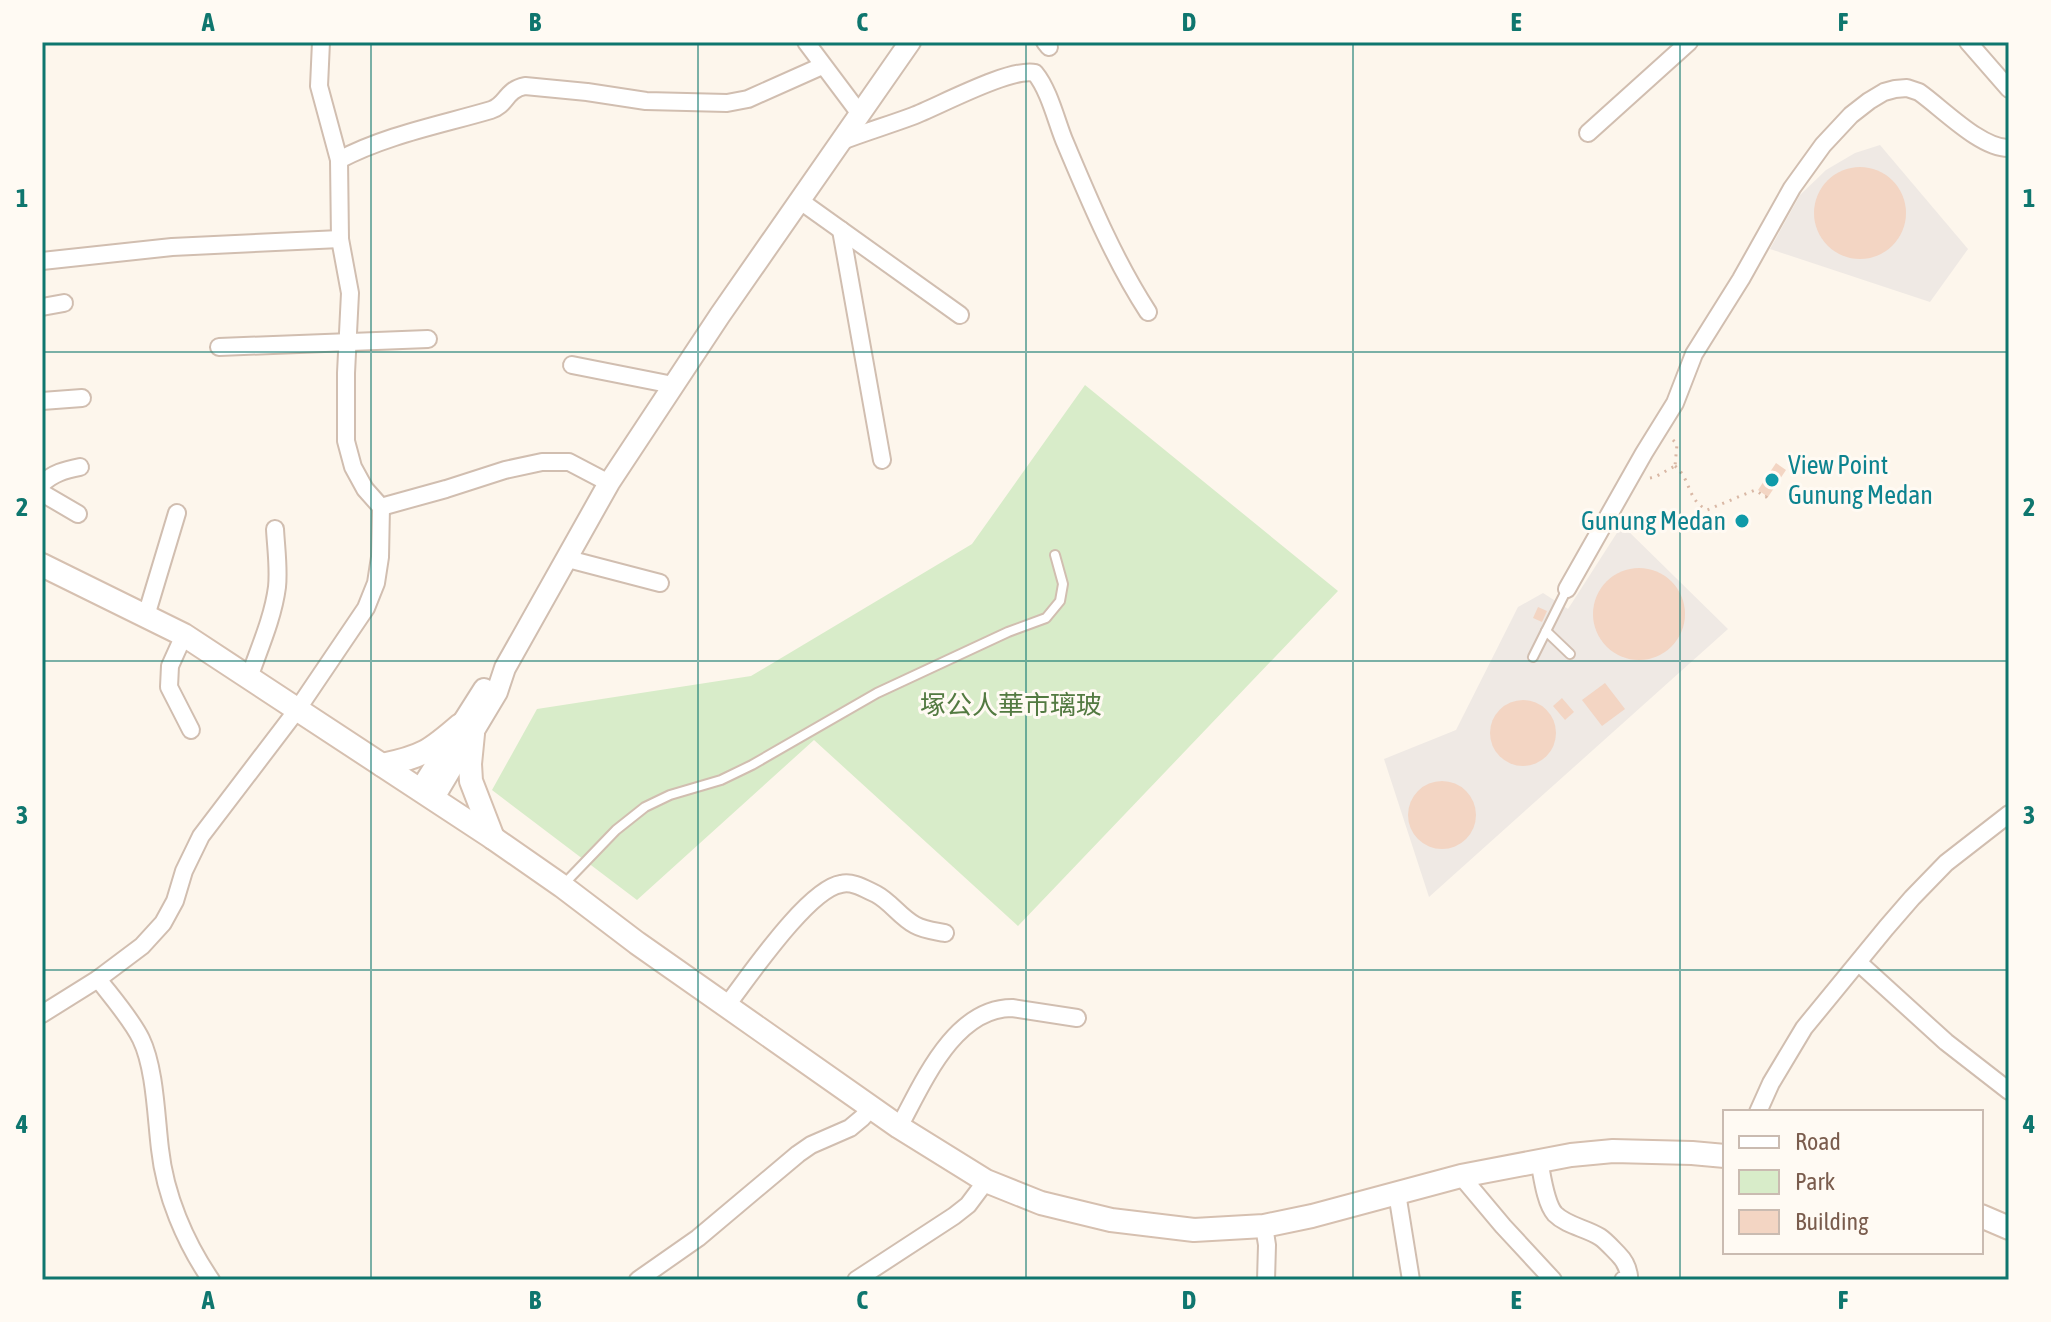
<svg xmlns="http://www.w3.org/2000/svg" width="2051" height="1322" font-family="'Asap Condensed','Noto Sans SC',sans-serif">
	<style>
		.industrial { fill: #efe9e4 }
		.green { fill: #d8ecc9 }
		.building { fill: #f3d5c3 }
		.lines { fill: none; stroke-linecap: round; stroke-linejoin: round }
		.service-casing { stroke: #d1beb0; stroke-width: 12 }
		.minor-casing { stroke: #d1beb0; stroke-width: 20 }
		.tertiary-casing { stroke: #d1beb0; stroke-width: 24 }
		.secondary-casing { stroke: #d6c0b0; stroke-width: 26 }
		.path { stroke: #d9b8a5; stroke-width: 3; stroke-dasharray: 2 6; stroke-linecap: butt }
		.service { stroke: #fff; stroke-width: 8 }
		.minor { stroke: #fff; stroke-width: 16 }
		.tertiary { stroke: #fff; stroke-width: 20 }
		.secondary { stroke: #fff; stroke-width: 22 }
		.grid { fill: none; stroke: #0f766e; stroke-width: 2; stroke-opacity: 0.55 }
		.culture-dot { fill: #0f9aa8; stroke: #fffaf3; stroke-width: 3 }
		.labels { text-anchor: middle; stroke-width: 6; stroke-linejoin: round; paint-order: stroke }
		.culture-label { font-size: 26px; fill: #0d838f; stroke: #fffaf3; text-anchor: start }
		.park-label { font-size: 26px; fill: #537a41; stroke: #fffaf3 }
		.neatline { fill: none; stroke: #0f766e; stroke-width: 3 }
		.grid-label { font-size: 26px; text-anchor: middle; font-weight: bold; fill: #0f766e }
	</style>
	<rect width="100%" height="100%" fill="#fdf6ec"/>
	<g class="industrial">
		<path d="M1880,145L1968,249L1930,302L1770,249L1800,195L1826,170L1855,153Z"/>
		<path d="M1622,525L1728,629L1429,897L1384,759L1456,730L1518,607L1543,593L1568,609Z"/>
	</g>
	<path class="green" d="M1085,385L1338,591L1018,926L814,740L637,900L492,790L537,709L751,676L972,544Z"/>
	<g class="building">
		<circle cx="1860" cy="213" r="46"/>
		<path d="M1776,463L1786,470L1768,497L1758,490Z"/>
		<circle cx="1639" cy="614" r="46"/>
		<path d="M1538,607L1547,611L1542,622L1533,618Z"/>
		<path d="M1605,683L1625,709L1602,726L1582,700Z"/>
		<path d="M1562,698L1574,712L1565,720L1553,706Z"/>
		<circle cx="1523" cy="733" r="33"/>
		<circle cx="1442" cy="815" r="34"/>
	</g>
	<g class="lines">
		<defs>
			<g id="service">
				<path d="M1546,631L1570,654"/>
				<path d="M1533,657L1567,589"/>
				<path d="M563,885L616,830L645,807L670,795L721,780L752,765L877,693L1008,632L1046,618L1060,601L1063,584L1055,555"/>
			</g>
			<g id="minor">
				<path d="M806,42L860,114"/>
				<path d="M1045,42L1049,47"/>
				<path d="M1968,42L2009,89"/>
				<path d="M1588,133L1689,42"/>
				<path d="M842,141C865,132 889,125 913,116C939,106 1011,67 1035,73C1049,90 1056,120 1064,140C1089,199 1113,258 1148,312"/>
				<path d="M339,160C386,135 440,125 491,110C507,105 505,90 525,86L587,92L646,101L727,103L748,99L822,66"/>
				<path d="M799,200L960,315"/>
				<path d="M841,230L882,460"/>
				<path d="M42,261L172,247L340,239"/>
				<path d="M42,307L64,303"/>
				<path d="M219,347L428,339"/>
				<path d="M572,365L673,385"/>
				<path d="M42,401L82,398"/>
				<path d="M42,484C53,473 65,470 80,467"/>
				<path d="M42,493L78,514"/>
				<path d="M381,507L446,489L505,470L542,462H569L609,483"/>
				<path d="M568,559L660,583"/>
				<path d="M1567,589L1644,453L1675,403L1694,354L1741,279L1792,188L1823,145L1851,115L1869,101L1884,92L1895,89L1907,88L1919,92C1942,108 1981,149 2009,148"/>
				<path d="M146,616L177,513"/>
				<path d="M184,635L170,666L169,687L191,730"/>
				<path d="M249,678C259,649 273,618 277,587C279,568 276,548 275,529"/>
				<path d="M1859,963L1946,1042L2009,1091"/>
				<path d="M98,979C111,996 132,1020 141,1039C155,1068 156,1116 160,1149C165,1195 185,1242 211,1280"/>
				<path d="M727,1005C748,978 808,889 841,884C853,881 865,889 876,894C891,902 900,917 915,925C924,930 935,931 945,933"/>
				<path d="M42,1014L98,979L142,946L163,923L175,901L184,871L201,836L297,710L366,608L376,583L380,557L381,507L365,489L353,467L346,441V373L350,293L340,239L339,160L319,86L321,42"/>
				<path d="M1758,1112L1771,1083L1804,1028L1886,928L1912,898L1946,863L2009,814"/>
				<path d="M899,1127C923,1083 954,1008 1012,1008L1077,1018"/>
				<path d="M1539,1160C1542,1174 1545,1203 1555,1214C1567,1226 1586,1228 1600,1237C1606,1241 1612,1248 1618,1254C1624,1260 1628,1267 1629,1276L1623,1280"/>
				<path d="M1461,1176L1503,1226L1553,1280"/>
				<path d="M1397,1193L1411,1280"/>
				<path d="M1264,1226L1267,1245L1266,1280"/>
				<path d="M638,1280L698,1238L798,1154L811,1145L850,1128L862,1118L872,1107"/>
				<path d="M856,1280L954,1216L968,1205L986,1181"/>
			</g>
			<g id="tertiary">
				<path d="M420,790L484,689"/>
				<path d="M433,799L497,692L505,668L609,483L720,315L910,42"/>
			</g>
			<g id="secondary">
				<path d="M42,565L184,635L493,838L562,886L637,943L899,1127L986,1181L1041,1203L1111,1220L1194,1230L1264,1226L1312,1216L1461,1176L1571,1155L1613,1151L1692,1153L1725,1156"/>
				<path d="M473,734L470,764L471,781L493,838"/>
				<path d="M382,765C422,757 430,751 460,725"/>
				<path d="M1981,1216L2009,1228"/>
			</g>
		</defs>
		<use href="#service" class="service-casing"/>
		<use href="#minor" class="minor-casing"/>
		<use href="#tertiary" class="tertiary-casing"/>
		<use href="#secondary" class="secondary-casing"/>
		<g class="path">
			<path d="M1673,440L1677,444L1675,466"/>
			<path d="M1675,466C1691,479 1687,500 1707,510L1755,490L1766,497L1767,495"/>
			<path d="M1650,478L1655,477L1675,466"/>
		</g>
		<use href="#service" class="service"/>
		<use href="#minor" class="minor"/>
		<use href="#tertiary" class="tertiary"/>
		<use href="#secondary" class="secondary"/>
	</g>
	<path class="grid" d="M371,42V1280M698,42V1280M1026,42V1280M1353,42V1280M1680,42V1280M42,352H2009M42,661H2009M42,970H2009"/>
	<g class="culture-dot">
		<circle cx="1772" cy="480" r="8"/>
		<circle cx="1742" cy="521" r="8"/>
	</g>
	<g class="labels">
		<g class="culture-label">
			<text x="1788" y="474">View Point<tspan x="1788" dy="30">Gunung Medan</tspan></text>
			<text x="1726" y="530" text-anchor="end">Gunung Medan</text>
		</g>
		<g class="park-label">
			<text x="1011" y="714">塚公人華市璃玻</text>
		</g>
	</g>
	<rect width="2051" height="1322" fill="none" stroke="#fffaf3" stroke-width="88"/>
	<rect x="1723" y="1110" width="260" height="144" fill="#fffaf3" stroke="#cabbb1" stroke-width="2"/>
	<rect x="1739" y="1136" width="40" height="12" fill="#ffffff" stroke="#cabbb1" stroke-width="2"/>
	<text x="1795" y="1150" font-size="24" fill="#7a5c4d">Road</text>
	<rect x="1739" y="1170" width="40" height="24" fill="#d8ecc9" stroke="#cabbb1" stroke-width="2"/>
	<text x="1795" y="1190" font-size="24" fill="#7a5c4d">Park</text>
	<rect x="1739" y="1210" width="40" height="24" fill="#f3d5c3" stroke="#cabbb1" stroke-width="2"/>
	<text x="1795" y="1230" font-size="24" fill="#7a5c4d">Building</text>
	<rect x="44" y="44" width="1963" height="1234" class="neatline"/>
	<g class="grid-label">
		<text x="208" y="31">A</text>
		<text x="535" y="31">B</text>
		<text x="862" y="31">C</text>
		<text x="1189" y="31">D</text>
		<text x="1516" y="31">E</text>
		<text x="1843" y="31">F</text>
		<text x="22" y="207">1</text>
		<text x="2029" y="207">1</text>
		<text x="22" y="516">2</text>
		<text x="2029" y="516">2</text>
		<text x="22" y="824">3</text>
		<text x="2029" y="824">3</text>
		<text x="22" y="1133">4</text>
		<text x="2029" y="1133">4</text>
		<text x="208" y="1309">A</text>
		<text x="535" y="1309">B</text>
		<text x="862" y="1309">C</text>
		<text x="1189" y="1309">D</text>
		<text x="1516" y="1309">E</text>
		<text x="1843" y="1309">F</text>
	</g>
</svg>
